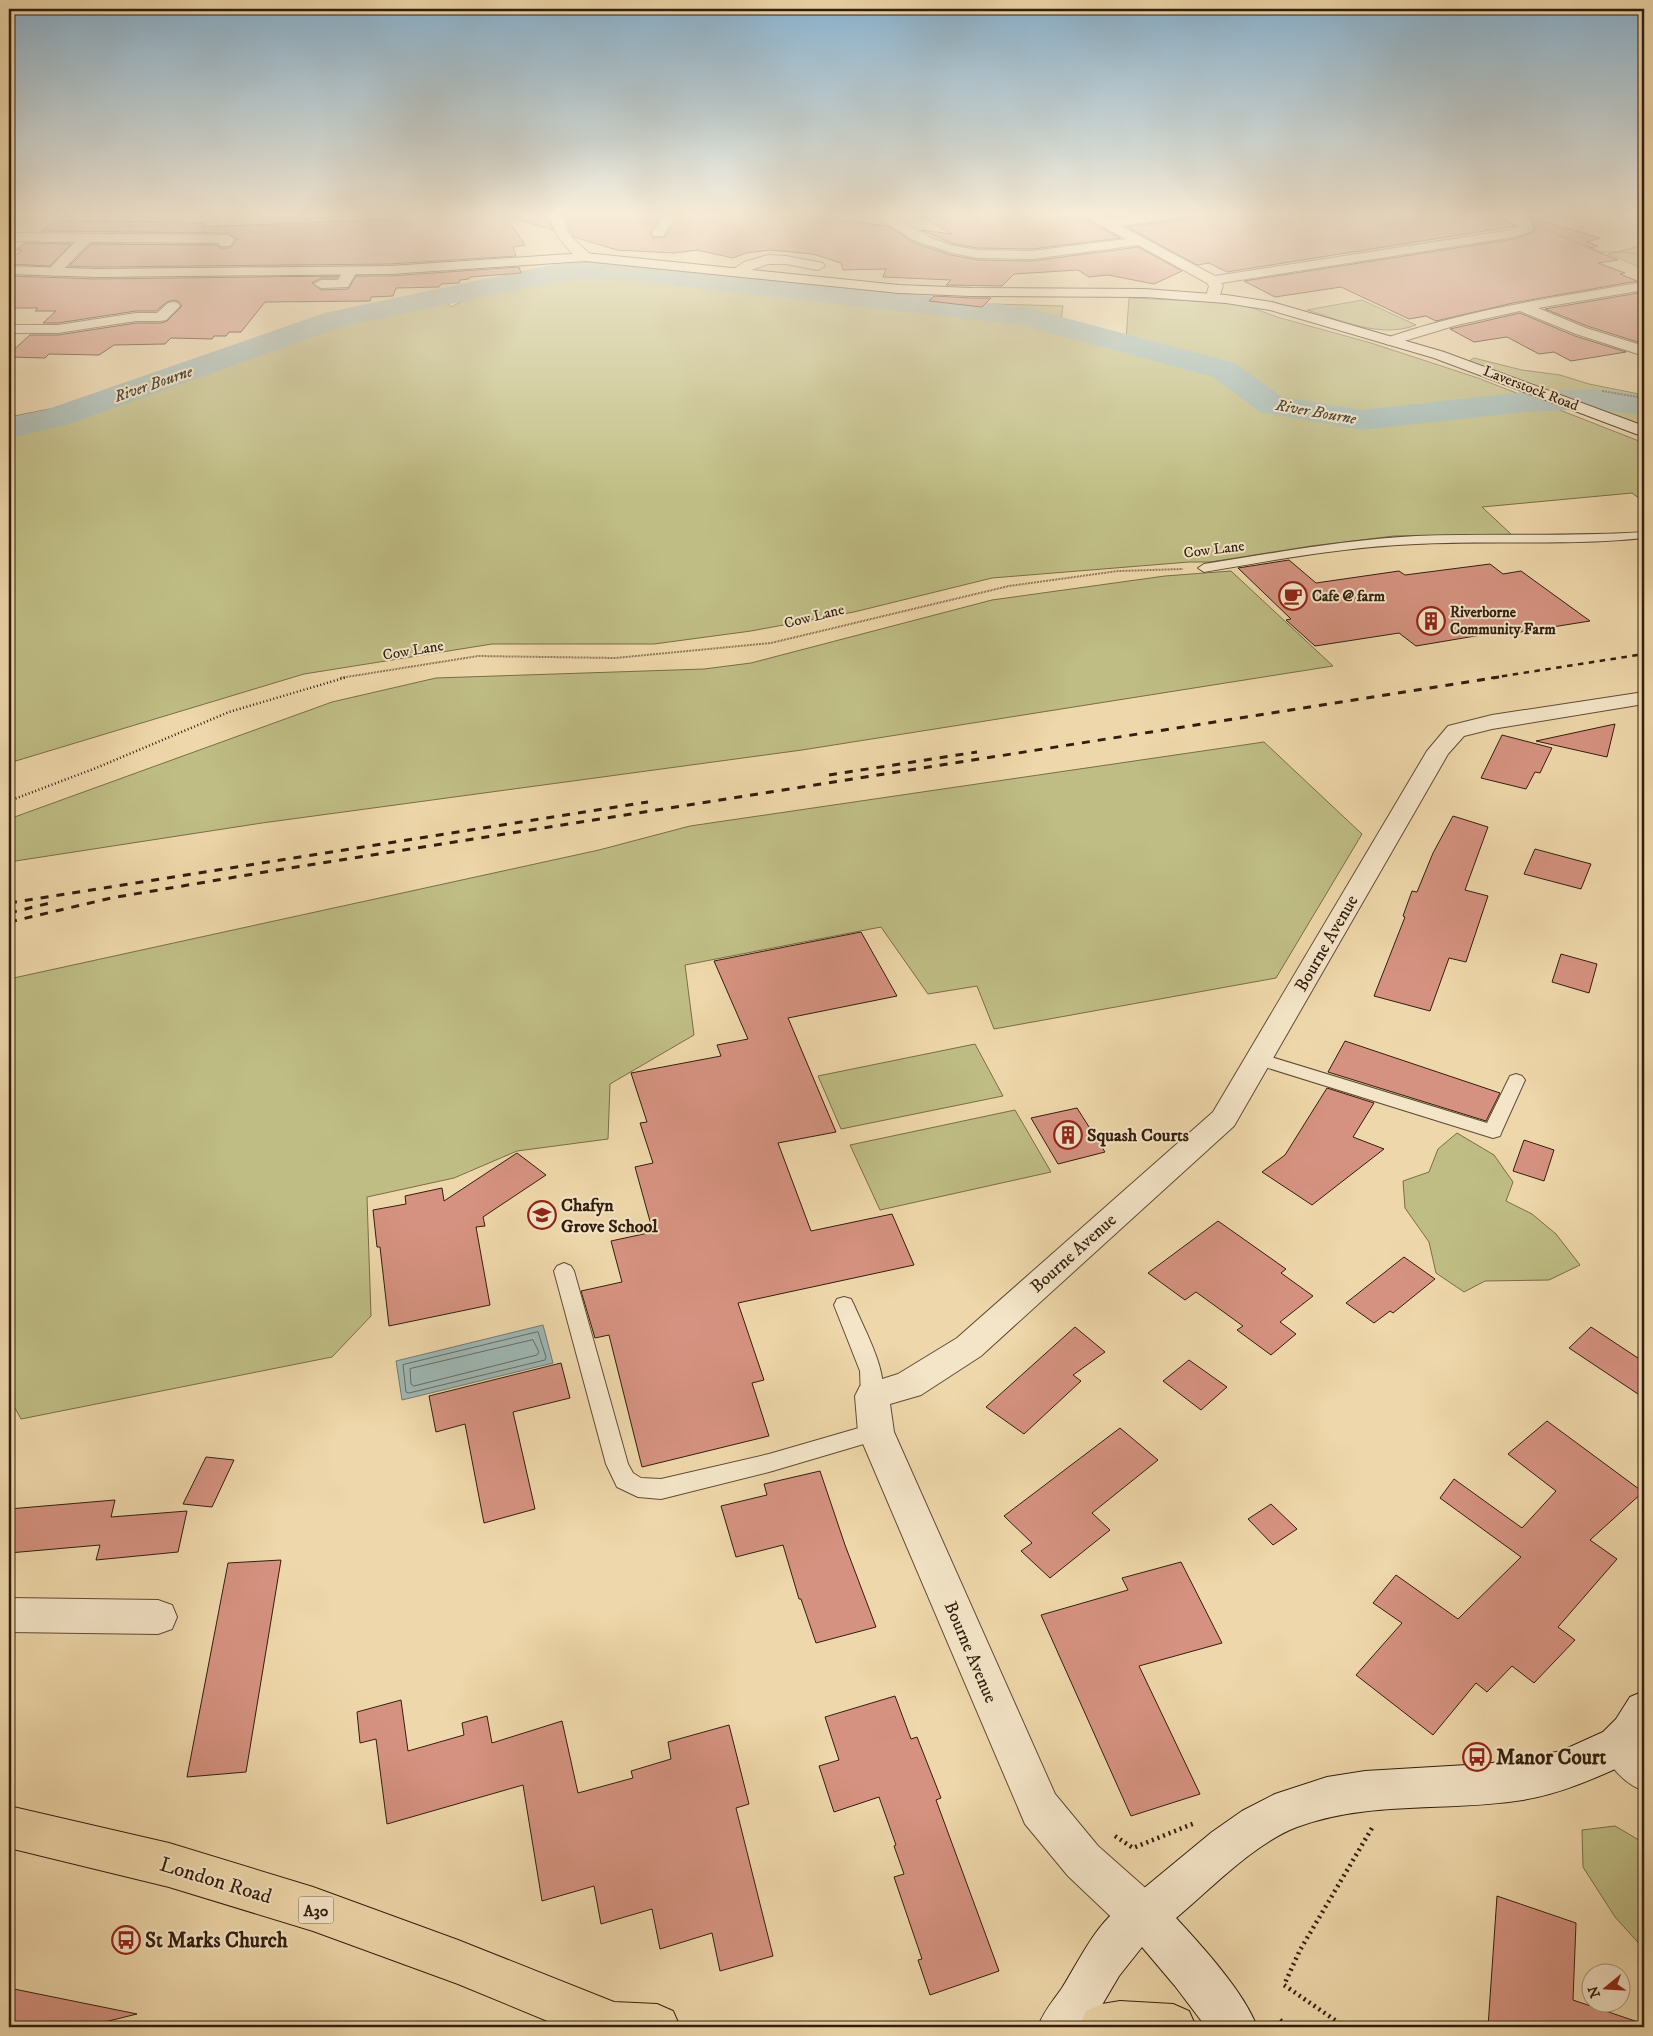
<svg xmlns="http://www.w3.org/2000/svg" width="1653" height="2036" font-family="'IM FELL DW Pica',serif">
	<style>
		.green { fill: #bfbd84; stroke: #786e49 }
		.water { fill: #9eb7b4; stroke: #737a72 }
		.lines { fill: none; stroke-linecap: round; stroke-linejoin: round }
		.shore { stroke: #686a61; stroke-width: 1 }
		.river { fill: #9eb7b4; fill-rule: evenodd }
		.building { fill: #d59280; stroke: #321e0e }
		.lane-casing { stroke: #614c35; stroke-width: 2 }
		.street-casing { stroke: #614c35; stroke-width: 2 }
		.secondary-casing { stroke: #321e0e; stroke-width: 2 }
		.highway-casing { stroke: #321e0e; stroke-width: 2 }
		.path-far2 { stroke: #321e0e; stroke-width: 2; stroke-dasharray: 0.5 1; stroke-linecap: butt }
		.path-far1 { stroke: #321e0e; stroke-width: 2.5; stroke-dasharray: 1 2.5; stroke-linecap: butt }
		.path { stroke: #321e0e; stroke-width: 4.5; stroke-dasharray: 2 4; stroke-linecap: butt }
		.lane { fill: #f4e5c8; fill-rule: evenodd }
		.street { fill: #f4e5c8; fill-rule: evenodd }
		.secondary { fill: #f4e5c8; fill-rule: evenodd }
		.highway { fill: #eed7aa; fill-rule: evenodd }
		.rail-far1 { stroke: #321e0e; stroke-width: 2.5; stroke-dasharray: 5.5 5.5; stroke-linecap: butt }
		.rail { stroke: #321e0e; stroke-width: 3; stroke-dasharray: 8 8; stroke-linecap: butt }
		.labels { text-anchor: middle; stroke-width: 4; stroke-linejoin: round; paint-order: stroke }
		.far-street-label { font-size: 15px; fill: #321e0e; stroke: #f4e5c8 }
		.far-poi-label { font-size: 15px; font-weight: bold; fill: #321e0e; stroke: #f4e5c8; text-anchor: start }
		.far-water-label { font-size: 16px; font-style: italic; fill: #524c40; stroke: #f4e5c8 }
		.shield { fill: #f4e5c8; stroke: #6c5a46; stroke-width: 1 }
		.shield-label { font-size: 16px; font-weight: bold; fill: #321e0e }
		.street-label { font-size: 18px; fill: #321e0e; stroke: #f4e5c8 }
		.poi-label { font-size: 18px; font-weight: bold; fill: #321e0e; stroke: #f4e5c8; text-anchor: start }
		.near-poi-label { font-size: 21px; font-weight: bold; fill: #321e0e; stroke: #f4e5c8; text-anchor: start }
		.near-street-label { font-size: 21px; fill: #321e0e; stroke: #f4e5c8 }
	</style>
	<rect width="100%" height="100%" fill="#eed7aa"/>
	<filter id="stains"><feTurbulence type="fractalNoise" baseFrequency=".004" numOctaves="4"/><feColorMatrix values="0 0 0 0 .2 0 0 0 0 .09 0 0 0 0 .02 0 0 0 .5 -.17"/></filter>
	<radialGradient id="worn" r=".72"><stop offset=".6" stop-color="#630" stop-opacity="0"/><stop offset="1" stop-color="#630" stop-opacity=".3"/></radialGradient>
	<g class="green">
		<path d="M1644,245V269L1608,254Z"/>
		<path d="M573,275H596L811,295L982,319L992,304L1063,306L1061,321L1126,339L1129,298L1224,302L1250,307L1277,317L1371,343L1478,378L1644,443V502L1632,493L1482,507L1512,535L1394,536L1311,546L1210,562H1189L992,578L854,612L751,631L654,644H492L304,674L9,763V417L95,400L104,406L344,322L444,300L452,307L471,295L518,283L529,287L541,278Z"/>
		<path d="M1362,300L1416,325C1381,339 1340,320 1307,310Z"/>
		<path d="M1474,358L1522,370L1560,375L1589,384L1644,395V426L1469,361Z"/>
		<path d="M1231,571L1333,666L802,750L262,823L9,862V819L332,702L436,678L704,669L751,663L992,600L1165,576Z"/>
		<path d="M1264,742L1362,834L1276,978L994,1029L977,986L928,994L881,927L685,965L694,1035L610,1084L608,1139L517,1151L454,1178L367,1197L371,1316L332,1357L21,1419L9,1397V979L599,850L690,826Z"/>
		<path d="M975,1044L1003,1096L841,1129L818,1076Z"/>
		<path d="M1015,1110L1051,1172L880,1210L850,1145Z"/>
		<path d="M1457,1133L1494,1155L1513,1182L1506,1201L1532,1214L1556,1234L1580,1265L1549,1280L1485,1281L1464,1292L1436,1273L1429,1242L1405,1208L1403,1181L1429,1172L1438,1149Z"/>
		<path d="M1615,1826L1644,1843V1949L1615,1917L1583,1867L1582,1830Z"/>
	</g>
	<path class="water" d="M543,1325L553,1363L402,1400L396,1361Z"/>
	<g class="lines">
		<g class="shore">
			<path d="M538,1332L546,1357L545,1360L409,1393L406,1392L403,1365Z"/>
			<path d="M533,1340L539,1352L537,1355L414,1386L411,1384L410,1369Z"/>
		</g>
		<path class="river" d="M579,261L634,263L1024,307L1235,363L1282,397L1362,410L1524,392L1593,389L1644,395V415L1593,409L1524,412L1362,430L1260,412L1213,377L1022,325L634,281L579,279L541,285L344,326L66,425L9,438V418L45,410L325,313L541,267Z"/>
	</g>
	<g class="building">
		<path d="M462,212L463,214L503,212L525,245L513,247L516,256L390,264L97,267L69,266L91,244L218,245L220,248H230L237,239L228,233L41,231L54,221L189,222L188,223H205L202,227L398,219V216Z"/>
		<path d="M513,212H546L553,230L512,218Z"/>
		<path d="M562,212H664L650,232L653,238L665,237L680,212L812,217L888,226L914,243L951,255L978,260L1032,261L1138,247L1182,271L1154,284L1108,275L1089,277L1078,270L1014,274L1002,286L946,285L951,280L883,277L886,269L843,270L841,263L813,254L770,250L746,253L733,258L697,250L674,253L617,250L574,237Z"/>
		<path d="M914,212H1077L1080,217L1120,238L1032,249L978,248L954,244L921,230L952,234Z"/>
		<path d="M1098,212H1155L1110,218Z"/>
		<path d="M1198,212H1493L1496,217L1516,226L1227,272L1209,263L1197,265L1127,227L1190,218L1196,216Z"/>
		<path d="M1531,218L1600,238L1587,242L1598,246L1589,248L1618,260L1598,263L1625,273L1620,274L1637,281L1513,303L1436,321L1426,316L1409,319L1341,287L1275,297L1244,281L1514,239L1534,232L1535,227Z"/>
		<path d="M25,243L71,244L50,266L9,264V260L22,250H16Z"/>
		<path d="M519,267L521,273L470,277L469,279L460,280L459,283L441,284L439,287L396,288L393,296L371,297L370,301L265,302L241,332H229L226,336H214L212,339L171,338L165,344L114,345L99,355L49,354L45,358L9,357V354L30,335H58L136,323H161L167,321L182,306L178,301L173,300L167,302L156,311H136L58,323H43L56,311H35L38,308H9V276L97,279L338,276L337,278H321L312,283L321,290L348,289L356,276H390Z"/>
		<path d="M1644,292V344L1587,326L1545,309Z"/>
		<path d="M934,296L971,298H991L982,307L929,301Z"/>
		<path d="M1520,313L1575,336L1626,352L1571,361L1554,352L1539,354L1507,337L1474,342L1450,329Z"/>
		<path d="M1289,560L1316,583L1399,571L1405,575L1490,564L1503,574L1521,571L1590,621L1502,635L1499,632L1416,646L1399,633L1315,646L1286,620L1291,619L1238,568Z"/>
		<path d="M1615,724L1607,757L1536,741Z"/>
		<path d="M1502,735L1552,748L1540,773L1535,772L1526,789L1481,778Z"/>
		<path d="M1453,816L1488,827L1465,890L1488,896L1466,962L1449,958L1430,1011L1374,996L1405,917L1403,916L1412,891L1417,892L1433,853Z"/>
		<path d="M1535,849L1591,864L1581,889L1524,874Z"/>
		<path d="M861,932L897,996L788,1018L836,1132L778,1143L811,1231L892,1214L914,1265L738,1303L764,1380L752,1383L769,1436L642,1467L609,1335L595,1338L581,1291L622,1282L611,1241L653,1232L635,1167L653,1163L640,1123L647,1122L631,1073L721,1056L717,1045L748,1039L714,961Z"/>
		<path d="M1561,954L1597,964L1589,993L1552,982Z"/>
		<path d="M1345,1041L1500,1093L1486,1121L1328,1072Z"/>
		<path d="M1327,1088L1374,1103L1353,1137L1384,1149L1312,1205L1262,1172L1285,1155Z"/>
		<path d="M1077,1108L1105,1152L1058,1164L1031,1118Z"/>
		<path d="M1524,1140L1554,1150L1544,1181L1513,1171Z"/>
		<path d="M517,1153L546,1175L483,1217L485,1226L476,1227L490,1305L389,1326L380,1247H377L373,1210L406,1204L405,1196L442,1188L444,1201Z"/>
		<path d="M1218,1221L1286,1269L1281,1273L1313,1296L1280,1322L1296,1334L1271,1355L1237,1330L1243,1326L1196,1292L1185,1300L1148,1273Z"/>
		<path d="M1404,1257L1435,1279L1393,1313L1390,1311L1374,1323L1346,1303Z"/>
		<path d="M1075,1327L1105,1352L1073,1375L1081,1381L1024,1434L986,1407Z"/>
		<path d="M1591,1327L1644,1362V1398L1569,1348Z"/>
		<path d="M1189,1360L1227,1387L1201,1410L1163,1381Z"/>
		<path d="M561,1363L570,1398L513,1412L535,1509L484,1523L465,1424L436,1432L429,1396Z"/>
		<path d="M1547,1421L1643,1492L1590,1540L1617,1559L1558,1627L1575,1640L1534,1683L1512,1666L1487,1692L1476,1683L1433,1735L1356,1675L1402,1623L1373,1603L1396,1575L1458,1619L1521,1557L1440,1498L1454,1479L1522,1528L1556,1491L1508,1454Z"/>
		<path d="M1120,1428L1158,1460L1092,1513L1110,1530L1050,1578L1021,1551L1032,1543L1004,1516Z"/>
		<path d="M206,1457L234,1460L212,1507L183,1504Z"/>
		<path d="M820,1471L845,1545L876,1627L816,1643L801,1599H799L783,1545L736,1557L721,1506L767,1495L764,1484Z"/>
		<path d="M115,1500L111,1517L187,1511L178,1552L96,1560L100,1545L9,1553V1509Z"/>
		<path d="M1271,1504L1297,1529L1273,1545L1248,1519Z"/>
		<path d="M281,1560L246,1772L187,1777L228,1563Z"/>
		<path d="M1181,1562L1222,1643L1139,1666L1200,1794L1131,1816L1041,1615L1128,1590L1122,1578Z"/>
		<path d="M895,1696L911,1739L917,1737L941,1798L936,1800L999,1971L930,1995L918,1960L922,1959L894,1877L904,1874L894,1846L896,1845L879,1797L834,1812L819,1766L839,1760L825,1717Z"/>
		<path d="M401,1700L408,1751L464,1735L462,1723L487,1716L492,1743L562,1721L578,1793L633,1778L631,1771L671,1759L668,1742L729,1725L749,1804L736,1808L773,1956L720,1971L712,1933L660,1949L652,1909L601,1924L594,1886L542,1901L523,1785L387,1824L376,1739L360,1743L357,1712Z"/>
		<path d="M1497,1896L1576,1923L1573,2000L1641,2023L1640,2027H1488Z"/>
		<path d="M9,1988L137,2014L84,2027H9Z"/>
	</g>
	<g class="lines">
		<defs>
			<g id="lane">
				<path d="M1644,532V538C1568,546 1492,540 1416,544C1344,547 1274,560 1204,572L1198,568L1204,564C1274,553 1344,540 1416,536C1492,533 1568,537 1644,532Z"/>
				<path d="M1258,1053L1487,1123L1510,1076L1516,1074L1522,1076L1525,1080L1502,1131L1500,1136L1493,1138L1252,1063L1249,1059L1252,1055Z"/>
				<path d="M564,1263L571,1266L574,1271L628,1464L633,1473L641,1478L661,1479L769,1454L876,1423L884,1426L887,1432L884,1438L769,1472L661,1499L638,1497L617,1487L606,1464L554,1271L557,1266Z"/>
				<path d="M844,1297L851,1299L854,1305C864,1329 892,1378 880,1402L872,1405L864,1402L861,1396L860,1371L834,1305L837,1299Z"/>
			</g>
			<g id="street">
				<path d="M261,212H338C330,221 276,218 263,215Z"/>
				<path d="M548,212H560L570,236L590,254L592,257L590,260H580C564,247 553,232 548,212Z"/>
				<path d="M666,212H678L663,236H653L652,233Z"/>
				<path d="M871,212H885L931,238L954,246L978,250L1032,251L1126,239L1081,215L1079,212H1094L1110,220L1166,212H1196L1194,215L1190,216L1121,226L1215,276L1511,230L1520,226L1497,215L1495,212H1511L1530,219L1533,228L1532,231L1514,237L1221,283L1223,286L1218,300H1208L1206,297L1209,286L1207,283L1138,245L1032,259L978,258L952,253L915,241L873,215Z"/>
				<path d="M9,233L228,235L235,239L230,246H220L219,243L90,242L58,275L53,276L46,272L75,242L9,241Z"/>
				<path d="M768,255L786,256L823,263L825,266L818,270L786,264H768L738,275L731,271L744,262Z"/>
				<path d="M350,267L357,271L348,287L321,288L314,284L321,280H338L345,268Z"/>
				<path d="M1644,282V290L1538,308L1586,328L1644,346V356L1576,334L1520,311L1457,325L1391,345L1386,344L1384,341L1386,338C1470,309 1557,297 1644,282Z"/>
				<path d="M173,302L178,303L180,306L166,320L161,321H136L58,333H9V325H58L136,313H157L168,303Z"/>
				<path d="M1644,692V704L1492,729L1464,736L1448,754L1234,1126L981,1356L921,1395L890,1404L894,1432L1055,1794L1098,1846L1159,1900L1165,1916L1159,1932L1143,1938L1127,1932L1068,1876L1025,1824L858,1432L855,1396L860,1386L898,1374L957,1338L1213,1112L1427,751L1448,726L1492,715Z"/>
				<path d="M9,1598L158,1600L172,1605L177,1617L172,1629L158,1634L9,1632Z"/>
				<path d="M1620,1725L1634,1731L1644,1742V1791C1623,1783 1609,1766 1600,1745L1606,1731Z"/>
			</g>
			<g id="secondary">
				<path d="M585,253L899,285L971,288L1145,289L1226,295L1272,302L1444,352L1644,426V437L1434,358L1270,310L1226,303L1145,297L971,296L899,293L585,261L390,274L97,277L9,274V266L97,269L390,266Z"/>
				<path d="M1644,1691V1746L1632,1760L1624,1765C1591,1780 1559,1794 1523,1800C1448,1812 1370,1800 1297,1827C1253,1844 1212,1888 1176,1918C1202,1946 1244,1992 1257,2027H1206L1175,1986L1142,1947L1119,1976L1089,2027H1038C1043,2012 1053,2001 1062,1988C1077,1964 1089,1938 1109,1917L1212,1832L1242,1811L1275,1794L1327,1777L1365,1771L1484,1764L1523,1759L1561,1751L1603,1732L1616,1719L1630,1697Z"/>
			</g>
			<g id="highway">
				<path d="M9,1806L169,1843L313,1887L458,1940L614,2002L657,2004L673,2011L680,2027H562L458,1984L313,1931L169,1887L9,1848Z"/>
				<path d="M1120,2001L1173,2004L1189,2011L1196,2027H1079L1086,2011L1102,2004Z"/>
			</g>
		</defs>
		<use href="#lane" class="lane-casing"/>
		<use href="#street" class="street-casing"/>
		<use href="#secondary" class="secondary-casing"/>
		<use href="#highway" class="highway-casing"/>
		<g class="path-far2">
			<path d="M1549,231L1601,252H1625L1644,255"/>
			<path d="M1602,391L1644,398"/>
			<path d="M340,678L478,656L615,658L771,643L1009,586L1118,571L1183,569"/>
		</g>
		<path class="path-far1" d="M9,801L96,768L229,712L347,677"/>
		<g class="path">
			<path d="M1115,1836L1133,1848L1195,1823"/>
			<path d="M1280,2020L1290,2027"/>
			<path d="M1345,2027L1284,1985L1300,1950L1372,1828"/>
		</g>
		<use href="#lane" class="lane"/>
		<use href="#street" class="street"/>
		<use href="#secondary" class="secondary"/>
		<use href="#highway" class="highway"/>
		<path class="rail-far1" d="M1491,678L1644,654"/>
		<g class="rail">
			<path d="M829,775L977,752"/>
			<path d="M9,903L648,802"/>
			<path d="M9,913L50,903"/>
			<path d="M9,922L111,898L277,870L1499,677"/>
		</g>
	</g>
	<linearGradient id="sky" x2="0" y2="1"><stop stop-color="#8ab5d3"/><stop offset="0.43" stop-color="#f7edd9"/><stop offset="1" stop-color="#f7edd9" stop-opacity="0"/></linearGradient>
	<rect width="1653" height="497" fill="url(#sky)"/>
	<defs>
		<symbol id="cafe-ring" viewBox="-11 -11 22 22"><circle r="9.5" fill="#f4e5c8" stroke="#8f2418" stroke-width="1.5"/><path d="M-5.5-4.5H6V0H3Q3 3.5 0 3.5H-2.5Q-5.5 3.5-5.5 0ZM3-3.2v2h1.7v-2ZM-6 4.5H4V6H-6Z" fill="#8f2418"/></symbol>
		<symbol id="building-ring" viewBox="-11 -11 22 22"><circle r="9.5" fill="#f4e5c8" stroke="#8f2418" stroke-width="1.5"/><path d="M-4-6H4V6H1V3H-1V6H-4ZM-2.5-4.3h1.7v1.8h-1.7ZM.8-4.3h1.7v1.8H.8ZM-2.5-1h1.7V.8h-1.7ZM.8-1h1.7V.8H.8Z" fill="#8f2418"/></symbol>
		<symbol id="school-ring" viewBox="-11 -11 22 22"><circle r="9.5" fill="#f4e5c8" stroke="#8f2418" stroke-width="1.5"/><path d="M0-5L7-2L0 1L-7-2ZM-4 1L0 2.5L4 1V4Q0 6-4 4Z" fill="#8f2418"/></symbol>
		<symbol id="bus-ring" viewBox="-11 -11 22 22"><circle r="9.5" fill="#f4e5c8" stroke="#8f2418" stroke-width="1.5"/><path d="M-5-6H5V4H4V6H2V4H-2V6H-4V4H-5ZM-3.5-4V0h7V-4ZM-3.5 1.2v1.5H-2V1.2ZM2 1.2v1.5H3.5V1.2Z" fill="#8f2418"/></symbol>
	</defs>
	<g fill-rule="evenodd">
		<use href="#cafe-ring" x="1277" y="580" width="32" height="32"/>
		<use href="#building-ring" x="1415" y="605" width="32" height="32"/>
		<use href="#building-ring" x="1052" y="1119" width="32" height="32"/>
		<use href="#school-ring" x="526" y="1199" width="32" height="32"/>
		<use href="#bus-ring" x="1461" y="1741" width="32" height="32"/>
		<use href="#bus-ring" x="110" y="1924" width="32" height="32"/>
	</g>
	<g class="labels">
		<g class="far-street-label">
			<text transform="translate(1531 388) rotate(21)" y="5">Laverstock Road</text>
			<text transform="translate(1214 549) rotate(-7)" y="5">Cow Lane</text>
			<text transform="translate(814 616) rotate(-14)" y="5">Cow Lane</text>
			<text transform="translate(413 650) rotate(-9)" y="5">Cow Lane</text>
		</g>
		<g class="far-poi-label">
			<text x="1312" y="601">Cafe @ farm</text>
			<text x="1450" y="617">Riverborne<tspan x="1450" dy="17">Community Farm</tspan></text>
		</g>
		<g class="far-water-label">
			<text transform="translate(153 383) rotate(-19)" y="6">River Bourne</text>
			<text transform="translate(1316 411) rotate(10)" y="6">River Bourne</text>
		</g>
		<rect class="shield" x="298.5" y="1896.5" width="35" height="27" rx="4"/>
		<g class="shield-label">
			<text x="316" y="1916">A30</text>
		</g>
		<g class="street-label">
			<text transform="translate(1326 943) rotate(-60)" y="6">Bourne Avenue</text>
			<text transform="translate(1073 1253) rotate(-42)" y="6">Bourne Avenue</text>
			<text transform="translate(971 1652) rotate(67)" y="6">Bourne Avenue</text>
		</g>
		<g class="poi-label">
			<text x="1087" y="1141">Squash Courts</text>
			<text x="561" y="1211">Chafyn<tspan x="561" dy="21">Grove School</tspan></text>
		</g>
		<g class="near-poi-label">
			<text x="1496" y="1764">Manor Court</text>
			<text x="145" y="1947">St Marks Church</text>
		</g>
		<g class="near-street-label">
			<text transform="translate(216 1880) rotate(17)" y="7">London Road</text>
		</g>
	</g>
	<rect width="1653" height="2036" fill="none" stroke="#eed7aa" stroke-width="30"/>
	<rect x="10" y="10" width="1633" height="2016" fill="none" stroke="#321e0e" stroke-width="2.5"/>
	<rect x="15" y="15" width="1623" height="2006" fill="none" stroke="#321e0e"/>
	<g transform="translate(1606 1988) rotate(252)"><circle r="24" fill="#f4e5c8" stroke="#a6957e"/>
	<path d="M0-4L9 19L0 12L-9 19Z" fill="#8f2418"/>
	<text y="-8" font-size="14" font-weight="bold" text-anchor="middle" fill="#321e0e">N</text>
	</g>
	<rect width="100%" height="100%" filter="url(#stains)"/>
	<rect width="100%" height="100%" fill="url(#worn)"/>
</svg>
